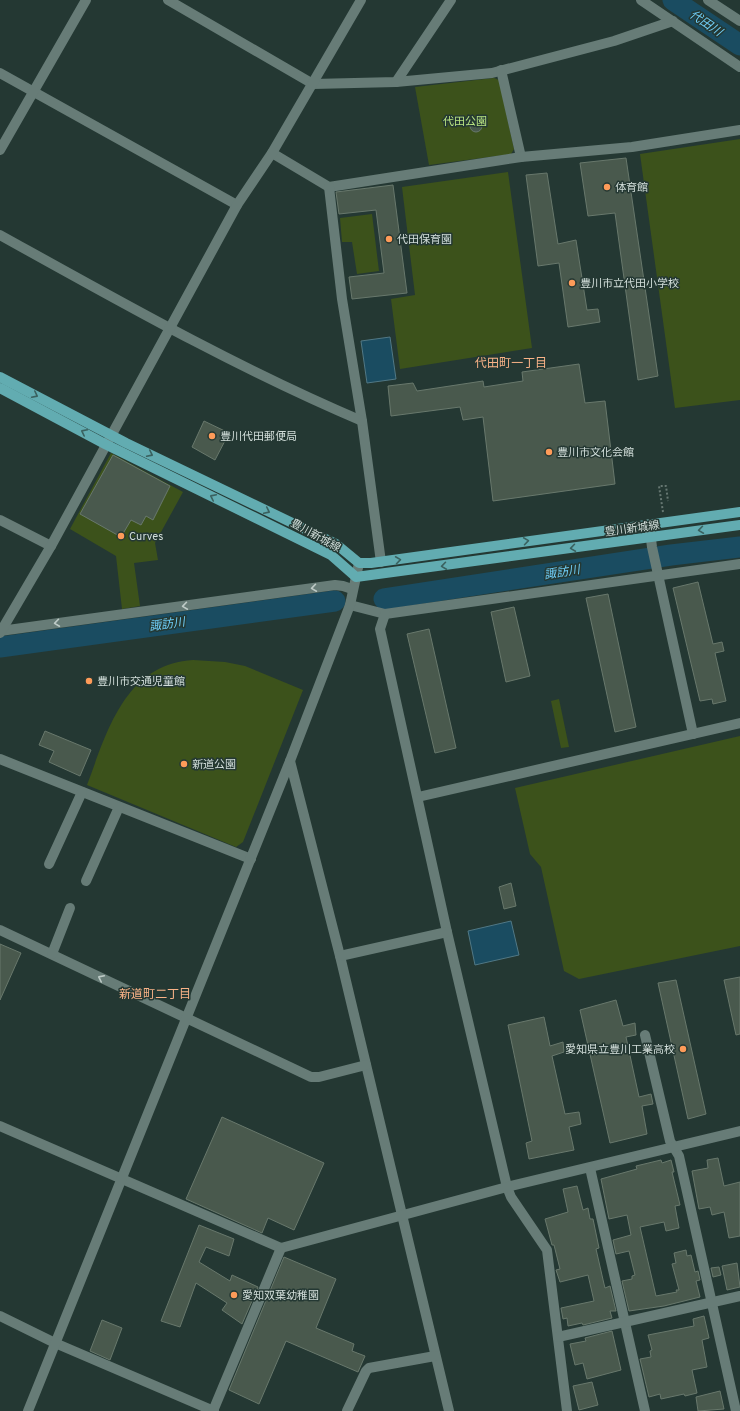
<svg xmlns="http://www.w3.org/2000/svg" width="740" height="1411" font-family="Overpass,'Noto Sans JP',sans-serif">
	<style>
		.green { fill: #3c521b }
		.water { fill: #1a4c61; stroke: #517885 }
		.lines { fill: none; stroke-linecap: round; stroke-linejoin: round }
		.river { stroke: #1a4c61; stroke-width: 21 }
		.building { fill: #49594d; stroke: #68786c }
		.path { stroke: #667772; stroke-width: 2; stroke-dasharray: 2 2; stroke-linecap: butt }
		.minor { stroke: #677c77; stroke-width: 10 }
		.major { stroke: #62acb1; stroke-width: 10 }
		.oneway { stroke: #3a615f }
		.oneway2 { stroke: #bdcac6 }
		.poi-dot { fill: #fe9b59; stroke: #243833; stroke-width: 1.5 }
		.labels { text-anchor: middle; stroke-width: 3; stroke-linejoin: round; paint-order: stroke }
		.park-label { font-size: 11px; fill: #bae582; stroke: #243833 }
		.poi-label { font-size: 11px; fill: #d2deda; stroke: #243833; text-anchor: start }
		.street-label { font-size: 11px; fill: #d2deda; stroke: #243833 }
		.water-label { font-size: 12px; font-style: italic; fill: #6fcef8; stroke: #243833 }
		.neighbourhood-label { font-size: 12px; fill: #f8b287; stroke: #243833 }
	</style>
	<rect width="100%" height="100%" fill="#243833"/>
	<g class="green">
		<path d="M494,78L499,80L514,149L511,154L429,165L415,87Z"/>
		<path d="M740,139V400L675,408L640,154Z"/>
		<path d="M508,172L532,348L400,369L391,299L415,295L402,187Z"/>
		<path d="M372,214L379,271L357,274L352,242H342L340,218Z"/>
		<path d="M111,453L183,492L155,543L158,560L134,563L140,606L122,609L116,556L70,529Z"/>
		<path d="M193,660L225,662L245,666L303,690L243,842L236,847L87,785C107,732 125,664 193,660Z"/>
		<path d="M559,699L569,747L561,748L551,701Z"/>
		<path d="M740,736V946L579,979L564,971L541,867L530,854L515,788Z"/>
	</g>
	<g class="water">
		<path d="M390,337L396,379L367,383L361,341Z"/>
		<path d="M511,921L519,955L475,965L468,931Z"/>
	</g>
	<g class="lines">
		<g class="river">
			<path d="M673,0L740,45"/>
			<path d="M384,599L671,555L740,547"/>
			<path d="M0,647L335,601"/>
		</g>
	</g>
	<g class="building">
		<circle cx="476" cy="126" r="6"/>
		<path d="M626,158L658,376L638,380L615,213L588,216L580,163Z"/>
		<path d="M547,173L558,244L576,240L587,310L598,309L600,322L568,327L559,263L538,266L526,175Z"/>
		<path d="M393,185L407,293L352,299L349,277L384,273L376,210L339,214L336,192Z"/>
		<path d="M579,364L585,403L605,401L615,484L493,501L483,417L463,420L460,407L391,416L388,386L413,383L417,391L483,381L484,387L523,381L522,372Z"/>
		<path d="M204,421L229,433L215,460L192,447Z"/>
		<path d="M113,455L170,486L153,520L146,516L141,525L131,520L121,537L80,514Z"/>
		<path d="M698,582L713,644L722,642L724,651L715,653L726,701L713,704L712,699L700,701L673,588Z"/>
		<path d="M608,594L636,727L615,732L586,598Z"/>
		<path d="M514,607L530,676L506,682L491,612Z"/>
		<path d="M429,629L456,748L435,753L407,634Z"/>
		<path d="M45,731L91,750L80,776L49,762L54,751L39,745Z"/>
		<path d="M511,883L516,906L504,909L499,887Z"/>
		<path d="M0,944L21,953L0,1000Z"/>
		<path d="M740,977V1034L736,1035L724,980Z"/>
		<path d="M676,980L706,1114L688,1119L658,983Z"/>
		<path d="M616,1000L623,1026L635,1023L636,1035L626,1037L639,1097L651,1094L653,1104L642,1106L647,1134L610,1143L580,1010Z"/>
		<path d="M544,1017L550,1046L563,1042L564,1052L552,1056L565,1114L579,1112L581,1124L569,1127L574,1150L529,1159L526,1143L532,1141L508,1025Z"/>
		<path d="M222,1117L324,1163L294,1230L268,1218L262,1233L186,1199Z"/>
		<path d="M718,1158L724,1186L740,1182V1236L729,1238L724,1212L712,1215L710,1207L699,1209L692,1171L708,1168L707,1160Z"/>
		<path d="M661,1160L662,1163L671,1160L674,1172H672L680,1205L675,1206L679,1228L666,1231L664,1222L640,1227L656,1296L677,1292L676,1290H679L672,1264L676,1263L674,1253L686,1250L687,1256L691,1255L695,1272L698,1271L700,1280L696,1281L700,1297L664,1306L629,1311L622,1281L632,1279V1276L635,1275L629,1251L616,1254L613,1240L631,1235L627,1215L609,1219L601,1179L637,1169L636,1166Z"/>
		<path d="M577,1186L583,1210L588,1208L590,1219H593L599,1248L596,1249L604,1284L605,1288L610,1286L616,1311H610L612,1318L583,1325L582,1323L568,1326L567,1318L563,1319L561,1308L594,1301L588,1275L560,1282L556,1270L560,1269L554,1245H552L545,1219L568,1212L563,1189Z"/>
		<path d="M199,1225L234,1239L229,1256L206,1247L199,1262L230,1281L232,1275L258,1287L242,1324L222,1310L227,1303L196,1283L180,1327L161,1321Z"/>
		<path d="M284,1257L336,1279L316,1328L354,1344L352,1351L365,1356L358,1372L286,1341L259,1404L229,1390Z"/>
		<path d="M737,1263L740,1287L727,1290L722,1266Z"/>
		<path d="M719,1267L721,1275L713,1277L711,1268Z"/>
		<path d="M704,1316L709,1338L702,1340L707,1367L692,1370L697,1393L685,1396L684,1394L661,1399L660,1394L649,1397L640,1359L651,1357L650,1351L652,1350L648,1335L694,1326L693,1319Z"/>
		<path d="M102,1320L122,1328L110,1360L90,1351Z"/>
		<path d="M612,1331L621,1370L587,1379L583,1363L575,1365L570,1344L586,1341L585,1338Z"/>
		<path d="M592,1382L598,1405L579,1410L573,1386Z"/>
		<path d="M720,1391L724,1409L698,1411L696,1397Z"/>
	</g>
	<g class="lines">
		<path class="path" d="M663,512L659,486H666L668,501"/>
		<g class="minor">
			<path d="M168,0L313,84L396,82L492,73L614,41L673,21"/>
			<path d="M641,0L740,67"/>
			<path d="M708,0L740,21"/>
			<path d="M501,70L521,157"/>
			<path d="M0,73L237,205"/>
			<path d="M396,82L451,0"/>
			<path d="M0,150L86,0"/>
			<path d="M272,153L329,187L521,157L632,147L740,130"/>
			<path d="M329,187L342,299L362,421L381,562"/>
			<path d="M0,235C119,301 237,368 362,421"/>
			<path d="M0,520L51,546"/>
			<path d="M649,524L652,547L693,734"/>
			<path d="M350,605L385,614L740,564"/>
			<path d="M385,614L380,629L447,932L507,1187L511,1197L547,1250L567,1411"/>
			<path d="M0,631L335,585L343,586L352,589"/>
			<path d="M0,633L51,546L237,205L272,153L361,0"/>
			<path d="M0,759L251,859"/>
			<path d="M290,761L340,956L449,1411"/>
			<path d="M418,797L740,723"/>
			<path d="M49,864L82,792"/>
			<path d="M86,881L119,807"/>
			<path d="M0,930L311,1077H319L366,1065"/>
			<path d="M52,954L70,908"/>
			<path d="M340,956L447,932"/>
			<path d="M645,1035L670,1141L679,1156L736,1411"/>
			<path d="M0,1126L281,1248L507,1187L740,1131"/>
			<path d="M590,1168L645,1411"/>
			<path d="M0,1316L55,1343L214,1411"/>
			<path d="M558,1337L740,1296"/>
			<path d="M28,1411L290,761L350,605L359,563"/>
			<path d="M213,1411L281,1248"/>
			<path d="M347,1411L366,1371L369,1368L435,1356"/>
		</g>
		<g class="major">
			<path d="M0,377L126,443L336,544L359,563H371L740,512"/>
			<path d="M0,388L105,444L331,555L356,577L740,525"/>
		</g>
	</g>
	<defs><path id="oneway-chevron" d="M-2-3.5L2.5 0L-2 3.5" fill="none" stroke-width="1.6" stroke-linecap="round" stroke-linejoin="round"/></defs>
	<g class="oneway">
		<use href="#oneway-chevron" transform="translate(35 395) rotate(27)"/>
		<use href="#oneway-chevron" transform="translate(84 432) rotate(-153)"/>
		<use href="#oneway-chevron" transform="translate(150 454) rotate(26)"/>
		<use href="#oneway-chevron" transform="translate(213 497) rotate(-154)"/>
		<use href="#oneway-chevron" transform="translate(267 511) rotate(26)"/>
		<use href="#oneway-chevron" transform="translate(701 530) rotate(172)"/>
		<use href="#oneway-chevron" transform="translate(526 541) rotate(-8)"/>
		<use href="#oneway-chevron" transform="translate(573 548) rotate(172)"/>
		<use href="#oneway-chevron" transform="translate(398 560) rotate(-8)"/>
		<use href="#oneway-chevron" transform="translate(444 566) rotate(172)"/>
	</g>
	<g class="oneway2">
		<use href="#oneway-chevron" transform="translate(314 588) rotate(172)"/>
		<use href="#oneway-chevron" transform="translate(185 606) rotate(172)"/>
		<use href="#oneway-chevron" transform="translate(57 623) rotate(172)"/>
		<use href="#oneway-chevron" transform="translate(101 978) rotate(-154)"/>
	</g>
	<g class="poi-dot">
		<circle cx="607" cy="187" r="4"/>
		<circle cx="389" cy="239" r="4"/>
		<circle cx="572" cy="283" r="4"/>
		<circle cx="212" cy="436" r="4"/>
		<circle cx="549" cy="452" r="4"/>
		<circle cx="121" cy="536" r="4"/>
		<circle cx="89" cy="681" r="4"/>
		<circle cx="184" cy="764" r="4"/>
		<circle cx="683" cy="1049" r="4"/>
		<circle cx="234" cy="1295" r="4"/>
	</g>
	<g class="labels">
		<g class="park-label">
			<text x="465" y="125">代田公園</text>
		</g>
		<g class="poi-label">
			<text x="615" y="191">体育館</text>
			<text x="397" y="243">代田保育園</text>
			<text x="580" y="287">豊川市立代田小学校</text>
			<text x="220" y="440">豊川代田郵便局</text>
			<text x="557" y="456">豊川市文化会館</text>
			<text x="129" y="540">Curves</text>
			<text x="97" y="685">豊川市交通児童館</text>
			<text x="192" y="768">新道公園</text>
			<text x="675" y="1053" text-anchor="end">愛知県立豊川工業高校</text>
			<text x="242" y="1299">愛知双葉幼稚園</text>
		</g>
		<g class="street-label">
			<text transform="translate(632 528) rotate(-8)" y="4">豊川新城線</text>
			<text transform="translate(316 535) rotate(29)" y="4">豊川新城線</text>
		</g>
		<g class="water-label">
			<text transform="translate(706 23) rotate(34)" y="4">代田川</text>
			<text transform="translate(562 572) rotate(-9)" y="4">諏訪川</text>
			<text transform="translate(167 624) rotate(-8)" y="4">諏訪川</text>
		</g>
		<g class="neighbourhood-label">
			<text x="511" y="367">代田町一丁目</text>
			<text x="155" y="998">新道町二丁目</text>
		</g>
	</g>
</svg>
